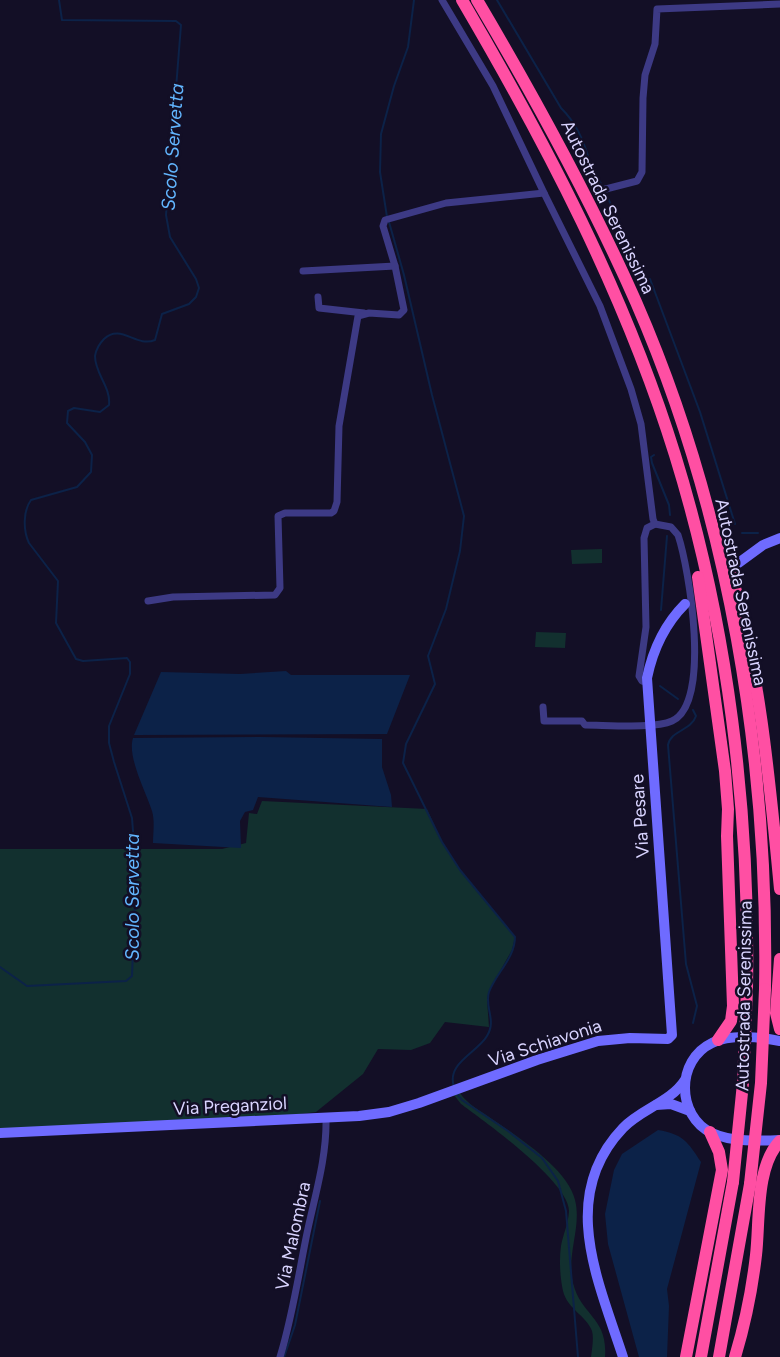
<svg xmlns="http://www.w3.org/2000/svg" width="780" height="1357" font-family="Figtree,sans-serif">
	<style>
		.green { fill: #12302f }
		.water { fill: #0c2248 }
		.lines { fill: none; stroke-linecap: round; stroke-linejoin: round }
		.stream { stroke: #0c2248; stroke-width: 2 }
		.street { stroke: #3d3a85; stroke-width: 7 }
		.secondary { stroke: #6f6bff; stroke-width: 10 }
		.highway { stroke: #ff4fa3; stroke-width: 12 }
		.highway-bridge { stroke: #ff4fa3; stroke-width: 12 }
		.labels { text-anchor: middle; stroke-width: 5; stroke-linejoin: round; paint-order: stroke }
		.street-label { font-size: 18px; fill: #d9d4ff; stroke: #130f26 }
		.water-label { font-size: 19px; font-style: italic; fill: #62b6ff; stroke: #130f26 }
	</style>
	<rect width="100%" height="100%" fill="#130f26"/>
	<g class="green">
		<path d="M602,549V563L572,564L571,550Z"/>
		<path d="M536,632L566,633L565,648L535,647Z"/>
		<path d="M262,801L427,809L442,842L460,870L515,937L512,950L489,991L487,999L489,1027L445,1022L430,1043L411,1050L378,1049L363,1074L316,1112L217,1124L0,1130V849H222L246,843L249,813L257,814Z"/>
		<path d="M460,1093C467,1104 481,1111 492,1119C518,1137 568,1169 575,1200C582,1227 566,1255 573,1283C581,1316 608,1317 605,1357H591C592,1349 594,1338 592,1331C586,1315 568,1310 563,1291C560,1277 559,1260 561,1246C563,1235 568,1224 569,1212C571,1183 484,1121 461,1104L454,1095Z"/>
	</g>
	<g class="water">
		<path d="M286,671L291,675H410L387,734L134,735L161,672L240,674Z"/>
		<path d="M261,737L382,739V767L391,795L392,807L258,797L253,810L245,812L240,821L241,848L153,843C153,833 155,821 152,811C146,792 127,757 133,738Z"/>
		<path d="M658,1130C683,1134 688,1142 701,1162L667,1289L669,1306L667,1357H639L608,1244L605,1214L614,1170L622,1154Z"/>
	</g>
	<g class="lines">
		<g class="stream">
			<path d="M497,0L561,108C576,123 583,139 589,159L642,269"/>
			<path d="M387,217L380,172L381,134L394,86L408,47L414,0"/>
			<path d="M389,222L404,275L432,395L464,516L460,551L446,609L428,656L435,684L406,744L403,763L442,842L460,870L515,937C515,958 496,973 489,992C484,1007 497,1020 487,1036C477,1053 446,1063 454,1087"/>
			<path d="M650,279L700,412L735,524"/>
			<path d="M654,455L651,457L652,463L669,505L670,515"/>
			<path d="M742,533H758"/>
			<path d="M661,610L667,536"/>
			<path d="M660,686L678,699"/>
			<path d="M693,710L696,716C691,731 671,730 668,745L686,964L697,1006L693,1023"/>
			<path d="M0,967L27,986L126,981L132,976L136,870L132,818L114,762L109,743V726L130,674V662L127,658L83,661L76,659L56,623L58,581L29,543C23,530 23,511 31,500L77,487L91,472L92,455L85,442L67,423L68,411L74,408L100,412L109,405C111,387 95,374 95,356C96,350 99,344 104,339C121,323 136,348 155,340L162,314L189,304L196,297L199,288L196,279L170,237L166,215L181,25L176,21L62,20L59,0"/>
			<path d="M457,1094L462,1100L508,1131L542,1158L558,1181L566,1211L578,1357"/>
			<path d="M284,1357L295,1325L320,1201"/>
		</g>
		<g class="street">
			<path d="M442,0L493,86L544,193"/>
			<path d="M598,191L637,181L642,172L643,98L645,75L655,44L657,9L780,4"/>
			<path d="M303,271L395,266"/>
			<path d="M318,297L319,308L364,313"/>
			<path d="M148,601L173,597L275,595L280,588L278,516L285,513H331L334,511L337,502L339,426L358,316L369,313L399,315L404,310L395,266L383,226L385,220L446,203L544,193L600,306L631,389L641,424L653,519L655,524L671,527L678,535C689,568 712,703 672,721C655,729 606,725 585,725L582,721H544L543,707"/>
			<path d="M647,682L642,681L639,676L646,627L644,538L647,528L655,524"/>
			<path d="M280,1357C292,1318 298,1278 306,1238C314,1198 327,1159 326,1118"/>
		</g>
		<g class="secondary">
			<path d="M733,567L763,545L780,538"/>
			<path d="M780,1041C761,1037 730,1034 712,1043C676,1060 676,1116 712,1133C731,1142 759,1141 780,1140"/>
			<path d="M656,1105L671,1104L690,1111"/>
			<path d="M0,1133L359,1116L389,1112L419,1103L537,1060L598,1041L630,1038L668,1039L672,1035L647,678C653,649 664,625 685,604"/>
			<path d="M623,1357C598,1280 558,1196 623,1128C641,1109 671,1102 685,1080"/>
		</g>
		<g class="highway">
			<path d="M462,0C547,145 625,294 675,455C728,626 750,810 747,989"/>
			<path d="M477,0C535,98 590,198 636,302C729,515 769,758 765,989"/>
			<path d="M730,570C760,670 770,785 780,889"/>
			<path d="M698,577L725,771L728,809L727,836L733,1006L731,1021L718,1040"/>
			<path d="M780,959L776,1013L780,1029"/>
			<path d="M686,1357L722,1170L719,1152L710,1132"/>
			<path d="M701,1357L733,1182"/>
			<path d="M719,1357L750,1184"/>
			<path d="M735,1357C745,1324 752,1290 756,1255C760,1222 755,1167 780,1141"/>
		</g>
		<g class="highway-bridge">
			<path d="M733,1182L743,1083L747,989"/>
			<path d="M750,1184L761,1083L765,989"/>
		</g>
	</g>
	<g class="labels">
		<g class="street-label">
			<text transform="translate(608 207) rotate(64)" y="6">Autostrada Serenissima</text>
			<text transform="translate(741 592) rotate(78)" y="6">Autostrada Serenissima</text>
			<text transform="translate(640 816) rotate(-94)" y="6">Via Pesare</text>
			<text transform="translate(744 996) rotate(-89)" y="6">Autostrada Serenissima</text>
			<text transform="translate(545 1043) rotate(-18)" y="6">Via Schiavonia</text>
			<text transform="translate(230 1106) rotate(-3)" y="6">Via Preganziol</text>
			<text transform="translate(293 1236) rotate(-78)" y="6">Via Malombra</text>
		</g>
		<g class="water-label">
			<text transform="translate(172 147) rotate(-86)" y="7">Scolo Servetta</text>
			<text transform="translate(132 897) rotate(-90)" y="7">Scolo Servetta</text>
		</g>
	</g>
</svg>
